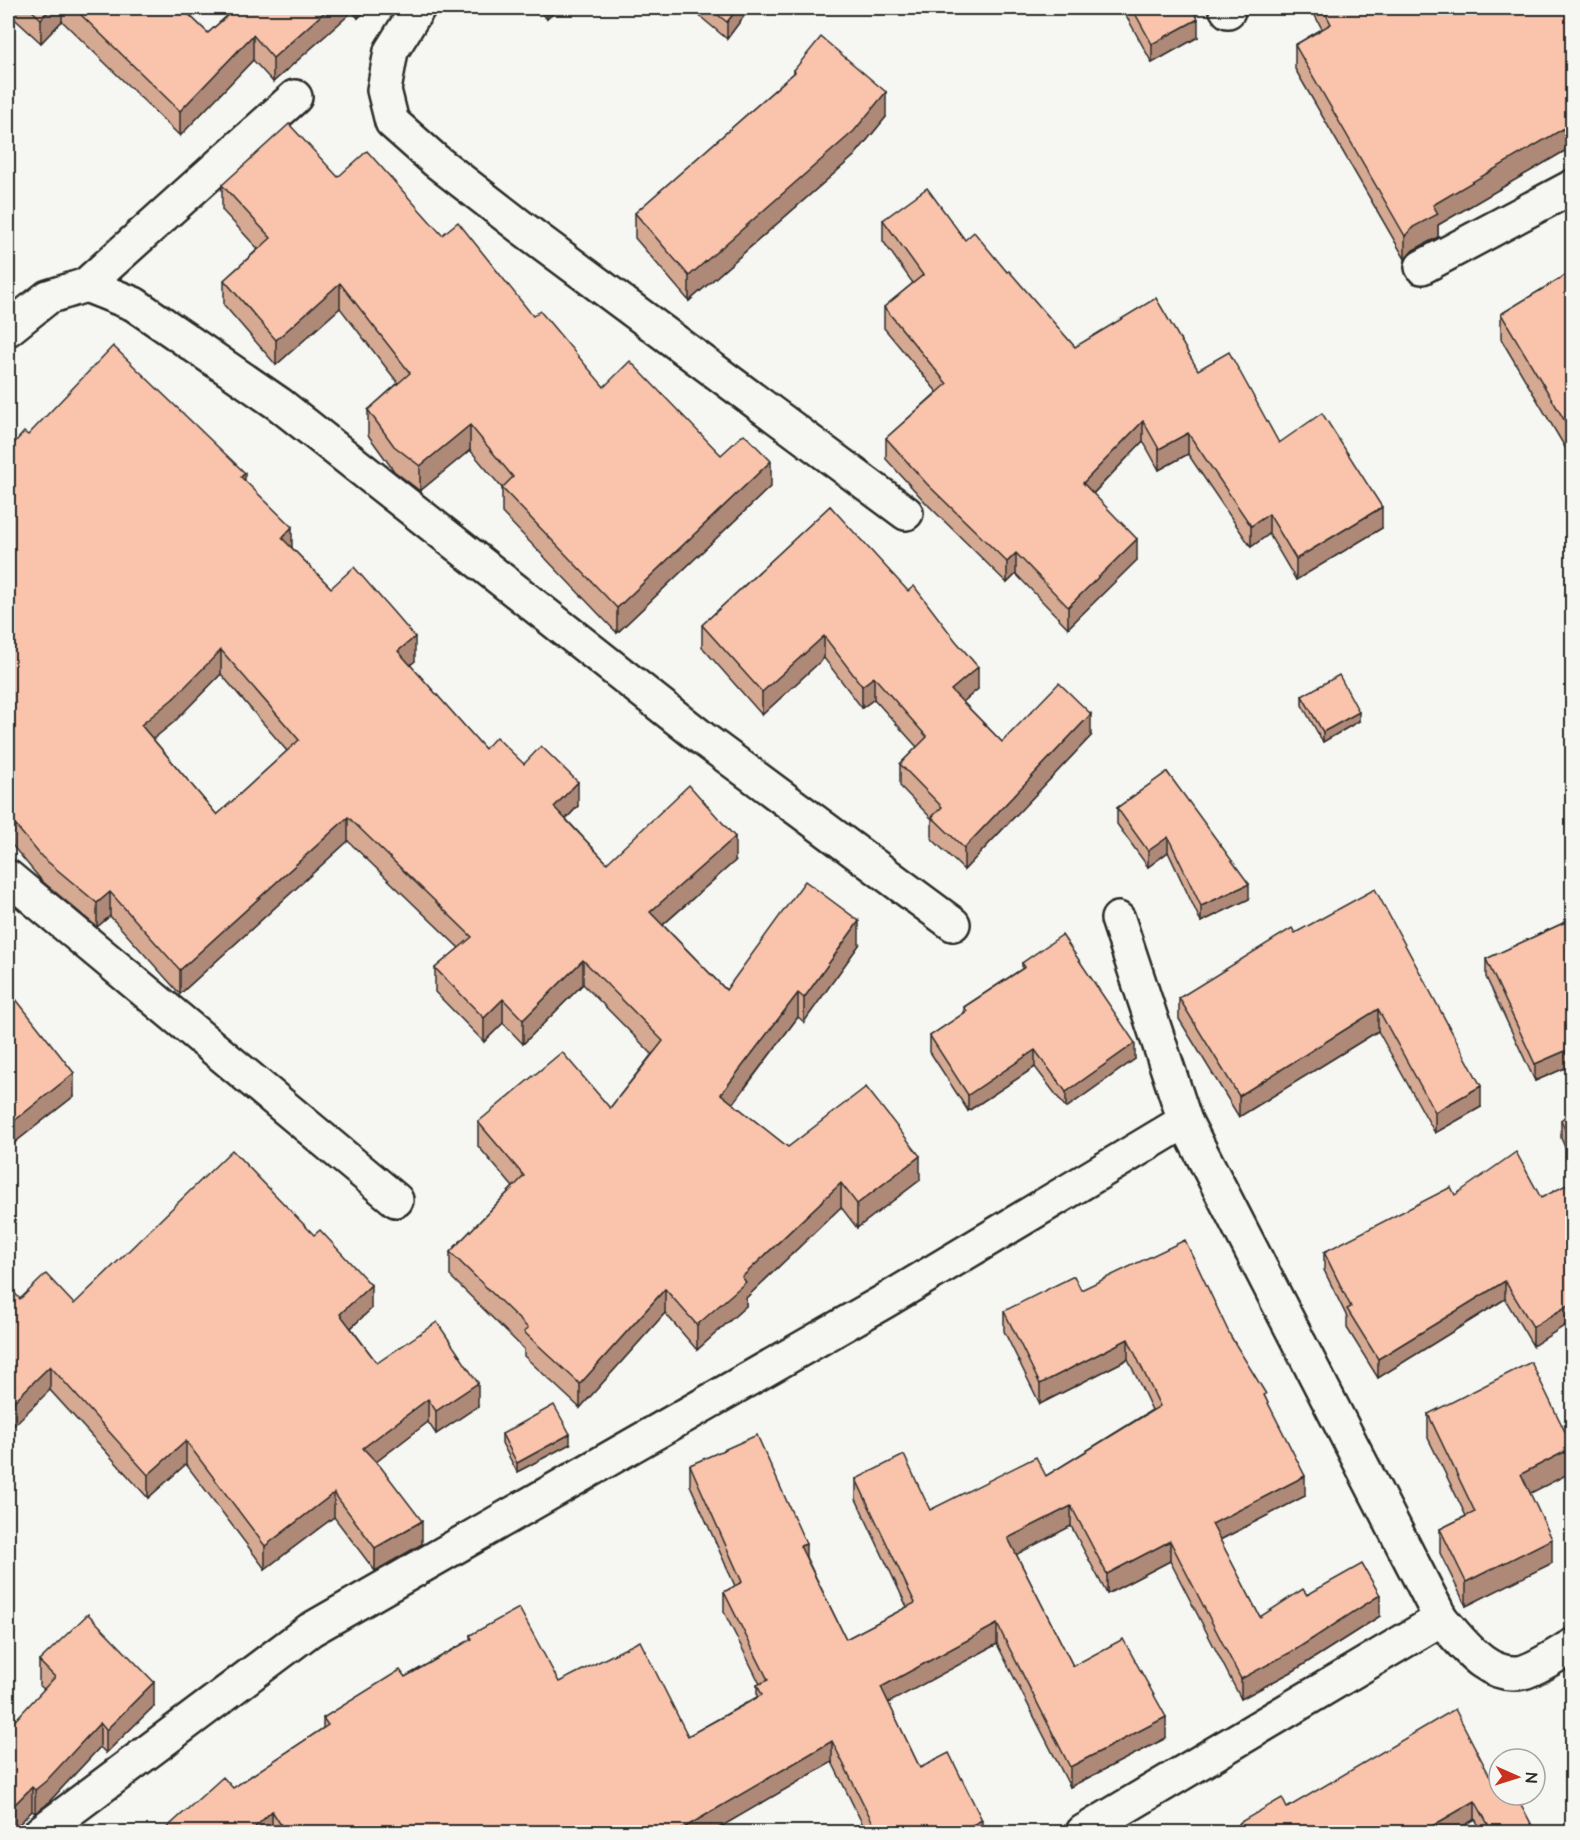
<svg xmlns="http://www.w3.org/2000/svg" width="1580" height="1840" font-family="'Architects Daughter',sans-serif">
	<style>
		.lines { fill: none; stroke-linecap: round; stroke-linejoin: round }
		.minor-casing { stroke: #2b2b2b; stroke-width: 38 }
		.minor { stroke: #f6f6f2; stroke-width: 33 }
		.wall { fill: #d6a993; stroke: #2b2b2b; stroke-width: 1.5; fill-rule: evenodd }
		.shaded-wall { fill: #ae8978; stroke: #2b2b2b; stroke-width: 1.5 }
		.building { fill: #f9c4ab; stroke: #2b2b2b; stroke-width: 1.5; fill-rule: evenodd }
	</style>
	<rect width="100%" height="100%" fill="#f6f6f2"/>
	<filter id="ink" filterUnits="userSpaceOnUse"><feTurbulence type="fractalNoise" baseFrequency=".0167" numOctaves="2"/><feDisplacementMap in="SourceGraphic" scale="12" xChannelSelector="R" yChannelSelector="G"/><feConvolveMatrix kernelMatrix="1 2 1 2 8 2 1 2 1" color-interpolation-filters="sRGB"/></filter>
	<g filter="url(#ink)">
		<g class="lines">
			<defs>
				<g id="minor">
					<path d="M418,8L391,51L384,90L392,122L436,161L521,227L906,513"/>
					<path d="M1226,8L1228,11"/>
					<path d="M1422,267L1572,187"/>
					<path d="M86,285L134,304L279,404L702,738L953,924"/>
					<path d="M8,329L48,297L86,285L295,97"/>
					<path d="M8,877L396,1200"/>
					<path d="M1118,919L1185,1121L1441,1619"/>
					<path d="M41,1832L310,1630L885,1301L1185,1121"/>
					<path d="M1083,1832L1441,1619C1462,1642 1487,1680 1523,1672C1536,1669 1560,1653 1572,1646"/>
				</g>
			</defs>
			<use href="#minor" class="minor-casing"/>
			<use href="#minor" class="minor"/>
		</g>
		<g class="wall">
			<path d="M8,8H182L208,33L236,8H369L358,18L352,12L273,82L253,60L180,136L62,21L41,43L8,13Z"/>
			<path d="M536,8H559L547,19Z"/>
			<path d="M696,8H750L727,39L696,13Z"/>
			<path d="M1122,8H1192L1198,37L1152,63Z"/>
			<path d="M1311,8H1572L1568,149L1438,225V237L1413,250L1405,259L1295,69V45L1322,29Z"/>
			<path d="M794,70L886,117L854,156L689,301L635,238V213L794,73Z"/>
			<path d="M338,177L442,235L533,316L604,387L721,455L771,486L617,633L502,513V488L470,450L420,491L394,471L368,435V410L398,383L340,308L276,365L224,305V280L258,249L222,210V185Z"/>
			<path d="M883,220L965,240L1007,272L1075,347L1198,370L1279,443L1382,528L1296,580L1269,534L1251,547L1188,454L1159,470L1143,441L1093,494L1137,560L1068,628L1016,574L1007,583L927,504L886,459V438L937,392L884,328V307L913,283L883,241Z"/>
			<path d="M1572,271V459L1501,339V314Z"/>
			<path d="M28,435L245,481L292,548L331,588L415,661L410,665L485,749L524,764L578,806L566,819L607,863L735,861L663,925L726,990L859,945L804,1022L798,1017L733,1104L788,1147L920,1180L857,1228L841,1207L746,1298V1306L697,1350L665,1313L580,1408L524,1356V1349L450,1276V1252L513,1187L478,1146V1122L610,1108L652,1054L583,984L523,1044L503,1023L484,1042L435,992V968L459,948L348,841L180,994L110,916L97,927L42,881L12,845L8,849ZM221,674L287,751L217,815L153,739L174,722Z"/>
			<path d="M830,506L978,689L963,702L1002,742L1091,736L964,870L932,839V819L900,786V764L917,747L874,699L862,708L824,658L762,715L702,647V625Z"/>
			<path d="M1302,696L1359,721L1323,742L1302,705Z"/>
			<path d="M1167,772L1249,899L1201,922L1168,852L1148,867L1117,824V808Z"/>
			<path d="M1572,919V1065L1535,1081L1486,977V959Z"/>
			<path d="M1295,933L1481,1107L1435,1133L1378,1031L1239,1117L1179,1019V998Z"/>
			<path d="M1022,963L1135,1059L1066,1108L1035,1067L968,1111L930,1052V1036L964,1013V1007L1022,969Z"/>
			<path d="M8,1003L74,1096L14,1143L8,1135Z"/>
			<path d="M1572,1111V1163L1561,1138V1120Z"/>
			<path d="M1455,1195L1541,1198L1533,1346L1505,1299L1378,1378L1347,1328V1317L1324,1270V1252Z"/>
			<path d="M1081,1290L1231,1337L1266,1399L1305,1496L1220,1540L1260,1617L1307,1595L1380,1616L1295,1670L1241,1699L1170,1561L1107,1594L1071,1526L1016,1554L1073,1666L1166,1738L1070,1787L997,1644L888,1702L920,1768L982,1833H867L832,1762L710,1833H273L272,1831L271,1833H161L233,1788L323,1728V1718L405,1677L470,1640V1635L559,1682L688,1736L757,1697V1685L760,1684L724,1612V1592L735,1586L690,1485V1465L806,1557L846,1639L907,1607L856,1499V1479L930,1510L1046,1476L1152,1410L1128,1359L1040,1404L1004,1331V1311Z"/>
			<path d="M20,1299L74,1304L371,1309L351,1328L377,1363L478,1406L436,1434L428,1422L376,1462L422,1544L375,1571L334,1517L265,1569L186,1464L148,1498L50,1390Z"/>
			<path d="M1428,1414L1530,1493L1552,1563L1466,1606L1440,1553V1529L1466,1516L1428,1438Z"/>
			<path d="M502,1434L570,1444L517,1472L502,1443Z"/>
			<path d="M39,1661L154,1706L106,1753L100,1747L46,1805L35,1813L32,1811L10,1833L44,1689L39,1685Z"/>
			<path d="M1495,1786L1536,1833H1483L1475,1819L1452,1833H1239V1823L1287,1808Z"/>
		</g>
		<g class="shaded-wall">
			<path d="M51,8H62V21L41,43V19Z"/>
			<path d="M329,8H352V12L273,82V58Z"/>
			<path d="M358,8H369L358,18Z"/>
			<path d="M547,8H559L547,19Z"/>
			<path d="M738,8H750L727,39V22Z"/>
			<path d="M1198,19V37L1152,63V44Z"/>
			<path d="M253,35V60L180,136V111Z"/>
			<path d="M886,92V117L854,156L689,301V276Z"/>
			<path d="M1572,120V143L1568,146V149L1438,225V237L1413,250L1405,259V236L1433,205Z"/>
			<path d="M340,283V308L276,365V340Z"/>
			<path d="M1143,421V441L1083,504V483Z"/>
			<path d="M470,425V450L420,491V466Z"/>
			<path d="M1188,433V454L1159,470V449Z"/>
			<path d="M771,461V486L617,633V608Z"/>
			<path d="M245,473V497L241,477Z"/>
			<path d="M1382,507V528L1296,580V559Z"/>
			<path d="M1269,514V534L1251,547V526Z"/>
			<path d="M292,527V552L282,538Z"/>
			<path d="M1137,539V560L1068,628V607Z"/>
			<path d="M1016,553V574L1007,583V562Z"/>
			<path d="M824,636V658L762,715V692Z"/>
			<path d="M415,637V661L398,675V651Z"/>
			<path d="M221,650V674L174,722L141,749V725Z"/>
			<path d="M978,667V689L951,712V690Z"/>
			<path d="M874,677V699L862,708V686Z"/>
			<path d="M1359,712V721L1323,742V732Z"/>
			<path d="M1091,714V736L964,870V848Z"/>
			<path d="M578,782V806L554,831V807Z"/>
			<path d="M348,817V841L180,994V970Z"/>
			<path d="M12,821V845L8,849V825Z"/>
			<path d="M735,837V861L650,936V912Z"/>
			<path d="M1168,837V852L1148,867V851Z"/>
			<path d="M1249,884V899L1201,922V906Z"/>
			<path d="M110,892V916L97,927V903Z"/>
			<path d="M859,921V945L804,1022V998Z"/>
			<path d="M583,960V984L523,1044V1020Z"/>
			<path d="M798,993V1017L721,1119V1094Z"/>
			<path d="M503,999V1023L484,1042V1018Z"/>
			<path d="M1378,1009V1031L1239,1117V1096Z"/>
			<path d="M1135,1043V1059L1066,1108V1092Z"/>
			<path d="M1572,1048V1065L1535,1081V1064Z"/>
			<path d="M1035,1050V1067L968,1111V1095Z"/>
			<path d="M74,1073V1096L14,1143V1121Z"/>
			<path d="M1481,1086V1107L1435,1133V1112Z"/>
			<path d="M920,1156V1180L857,1228V1204Z"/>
			<path d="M841,1183V1207L746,1298V1306L697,1350V1325L742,1277Z"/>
			<path d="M1505,1281V1299L1378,1378V1359Z"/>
			<path d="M371,1285V1309L340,1338V1314Z"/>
			<path d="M665,1289V1313L580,1408V1384Z"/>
			<path d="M1572,1303V1321L1533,1346V1327Z"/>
			<path d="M1128,1339V1359L1040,1404V1384Z"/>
			<path d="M50,1366V1390L8,1431V1407Z"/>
			<path d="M478,1383V1406L436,1434V1411Z"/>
			<path d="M428,1399V1422L363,1472V1448Z"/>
			<path d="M570,1434V1444L517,1472V1463Z"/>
			<path d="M186,1441V1464L148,1498V1475Z"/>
			<path d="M1572,1448V1472L1521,1498V1474Z"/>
			<path d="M1305,1476V1496L1212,1544V1524Z"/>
			<path d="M334,1493V1517L265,1569V1546Z"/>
			<path d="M1071,1506V1526L1008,1559V1538Z"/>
			<path d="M422,1521V1544L375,1571V1548Z"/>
			<path d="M1552,1539V1563L1466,1606V1582Z"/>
			<path d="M1170,1541V1561L1107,1594V1574Z"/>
			<path d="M806,1544V1564L800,1546Z"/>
			<path d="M1380,1595V1616L1295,1670L1241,1699V1679Z"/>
			<path d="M997,1624V1644L881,1707V1687Z"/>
			<path d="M154,1682V1706L106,1753V1730Z"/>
			<path d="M1166,1717V1738L1070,1787V1767Z"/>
			<path d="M100,1723V1747L46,1805L35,1813V1790Z"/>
			<path d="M832,1741V1762L710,1833H675Z"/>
			<path d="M32,1787V1811L10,1833H8V1811Z"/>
			<path d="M1475,1801V1819L1452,1833H1420Z"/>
			<path d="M272,1811V1831L271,1833H249Z"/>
			<path d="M982,1820V1833H957Z"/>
		</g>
		<g class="building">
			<path d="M29,8H51L41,19Z"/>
			<path d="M74,8H182L208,33L236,8H329L273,58L253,35L180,111Z"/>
			<path d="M709,8H738L727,22Z"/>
			<path d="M1132,8H1192L1198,19L1152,44Z"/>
			<path d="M1323,8H1572V120L1566,124L1568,126L1433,205L1438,214L1413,227L1405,236L1295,45L1331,24Z"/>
			<path d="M821,37L886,92L854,131L689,276L635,213L795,72L794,70Z"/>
			<path d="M289,124L338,177L367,151L442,235L458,222L533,316L540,311L604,387L630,361L721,455L744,434L771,461L617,608L502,488L513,477L470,425L420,466L394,446L368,410L410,373L340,283L276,340L224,280L271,238L222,185Z"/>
			<path d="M927,188L965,240L974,232L1007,272L1009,271L1075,347L1156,298L1198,370L1229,352L1279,443L1322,413L1382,507L1296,559L1269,514L1251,526L1188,433L1159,449L1143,421L1083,483L1137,539L1068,607L1016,553L1007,562L927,484L886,438L947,384L884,307L923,275L883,220Z"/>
			<path d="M1572,271V433L1501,314Z"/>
			<path d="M113,346L245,473L241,477L292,527L282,538L331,588L354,567L415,637L398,651L485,749L496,737L524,764L541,746L578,782L554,807L607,863L689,785L735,837L650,912L726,990L805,881L859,921L804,998L798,993L721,1094L788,1147L866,1087L920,1156L857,1204L841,1183L742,1277L746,1282L697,1325L665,1289L580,1384L524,1332L528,1328L450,1252L524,1176L478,1122L562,1052L610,1108L663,1041L583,960L523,1020L503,999L484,1018L435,968L472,937L348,817L180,970L110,892L97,903L42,857L12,821L8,825V450L24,432L28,435ZM221,650L299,740L217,815L141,725L174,698Z"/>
			<path d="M830,506L908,591L914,586L955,640L978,667L951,690L1002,742L1059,683L1091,714L964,848L932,817L942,807L900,764L927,737L874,677L862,686L824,636L762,692L702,625Z"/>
			<path d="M1339,675L1359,712L1323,732L1302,696Z"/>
			<path d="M1167,772L1249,884L1201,906L1168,837L1148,851L1117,808Z"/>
			<path d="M1375,889L1481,1086L1435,1112L1378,1009L1239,1096L1179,998L1292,928L1295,933Z"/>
			<path d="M1572,919V1048L1535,1064L1486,959Z"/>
			<path d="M1062,935L1135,1043L1066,1092L1035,1050L968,1095L930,1036L967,1011L964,1007L1025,967L1022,963Z"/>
			<path d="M15,998L74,1073L14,1121L8,1113V1003Z"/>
			<path d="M1572,1111V1145L1561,1120Z"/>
			<path d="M232,1150L314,1235L320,1230L371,1285L340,1314L377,1363L437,1322L478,1383L436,1411L428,1399L363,1448L380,1466L422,1521L375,1548L334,1493L265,1546L186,1441L148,1475L50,1366L8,1407V1286L20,1299L46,1274L74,1304Z"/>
			<path d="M1516,1152L1541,1198L1572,1182V1303L1533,1327L1505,1281L1378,1359L1347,1309L1351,1307L1324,1252L1451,1187L1455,1195Z"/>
			<path d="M1185,1240L1231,1337L1266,1394L1264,1395L1305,1476L1212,1524L1260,1617L1303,1589L1307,1595L1362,1564L1380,1595L1295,1650L1241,1679L1170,1541L1107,1574L1071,1506L1008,1538L1073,1666L1123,1639L1166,1717L1070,1767L997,1624L881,1687L920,1768L949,1753L982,1820L957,1833H878L832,1741L675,1833H286L272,1811L249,1833H161L223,1777L233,1788L328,1725L323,1718L400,1670L405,1677L472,1639L470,1635L519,1608L559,1682L640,1641L688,1736L762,1695L757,1685L768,1680L724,1592L742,1582L690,1465L757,1435L806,1544L800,1546L846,1639L915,1603L856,1479L904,1455L930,1510L1036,1457L1046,1476L1160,1406L1128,1339L1040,1384L1004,1311L1074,1276L1081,1290Z"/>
			<path d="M1531,1362L1572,1446V1448L1521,1474L1552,1539L1466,1582L1440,1529L1475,1512L1428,1414Z"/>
			<path d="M554,1405L570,1434L517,1463L502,1434Z"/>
			<path d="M88,1614L154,1682L106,1730L100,1723L46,1781L35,1790L32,1787L8,1811V1728L55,1677L39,1661Z"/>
			<path d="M1455,1709L1495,1786L1499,1784V1795H1516L1536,1833H1493L1475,1801L1420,1833H1244L1239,1823L1282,1798L1287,1808Z"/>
			<path d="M1572,1824V1833H1560Z"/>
		</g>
	</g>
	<rect width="1580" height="1840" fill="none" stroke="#f6f6f2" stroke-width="30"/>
	<rect x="15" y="15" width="1550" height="1810" fill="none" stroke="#2b2b2b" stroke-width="2" filter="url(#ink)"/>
	<g transform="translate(1517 1777) rotate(93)"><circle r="28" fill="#f6f6f2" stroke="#a5a5a2" stroke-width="1.5"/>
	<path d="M0-4.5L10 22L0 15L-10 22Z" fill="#c8321e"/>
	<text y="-9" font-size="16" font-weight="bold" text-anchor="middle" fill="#2b2b2b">N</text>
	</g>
</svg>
